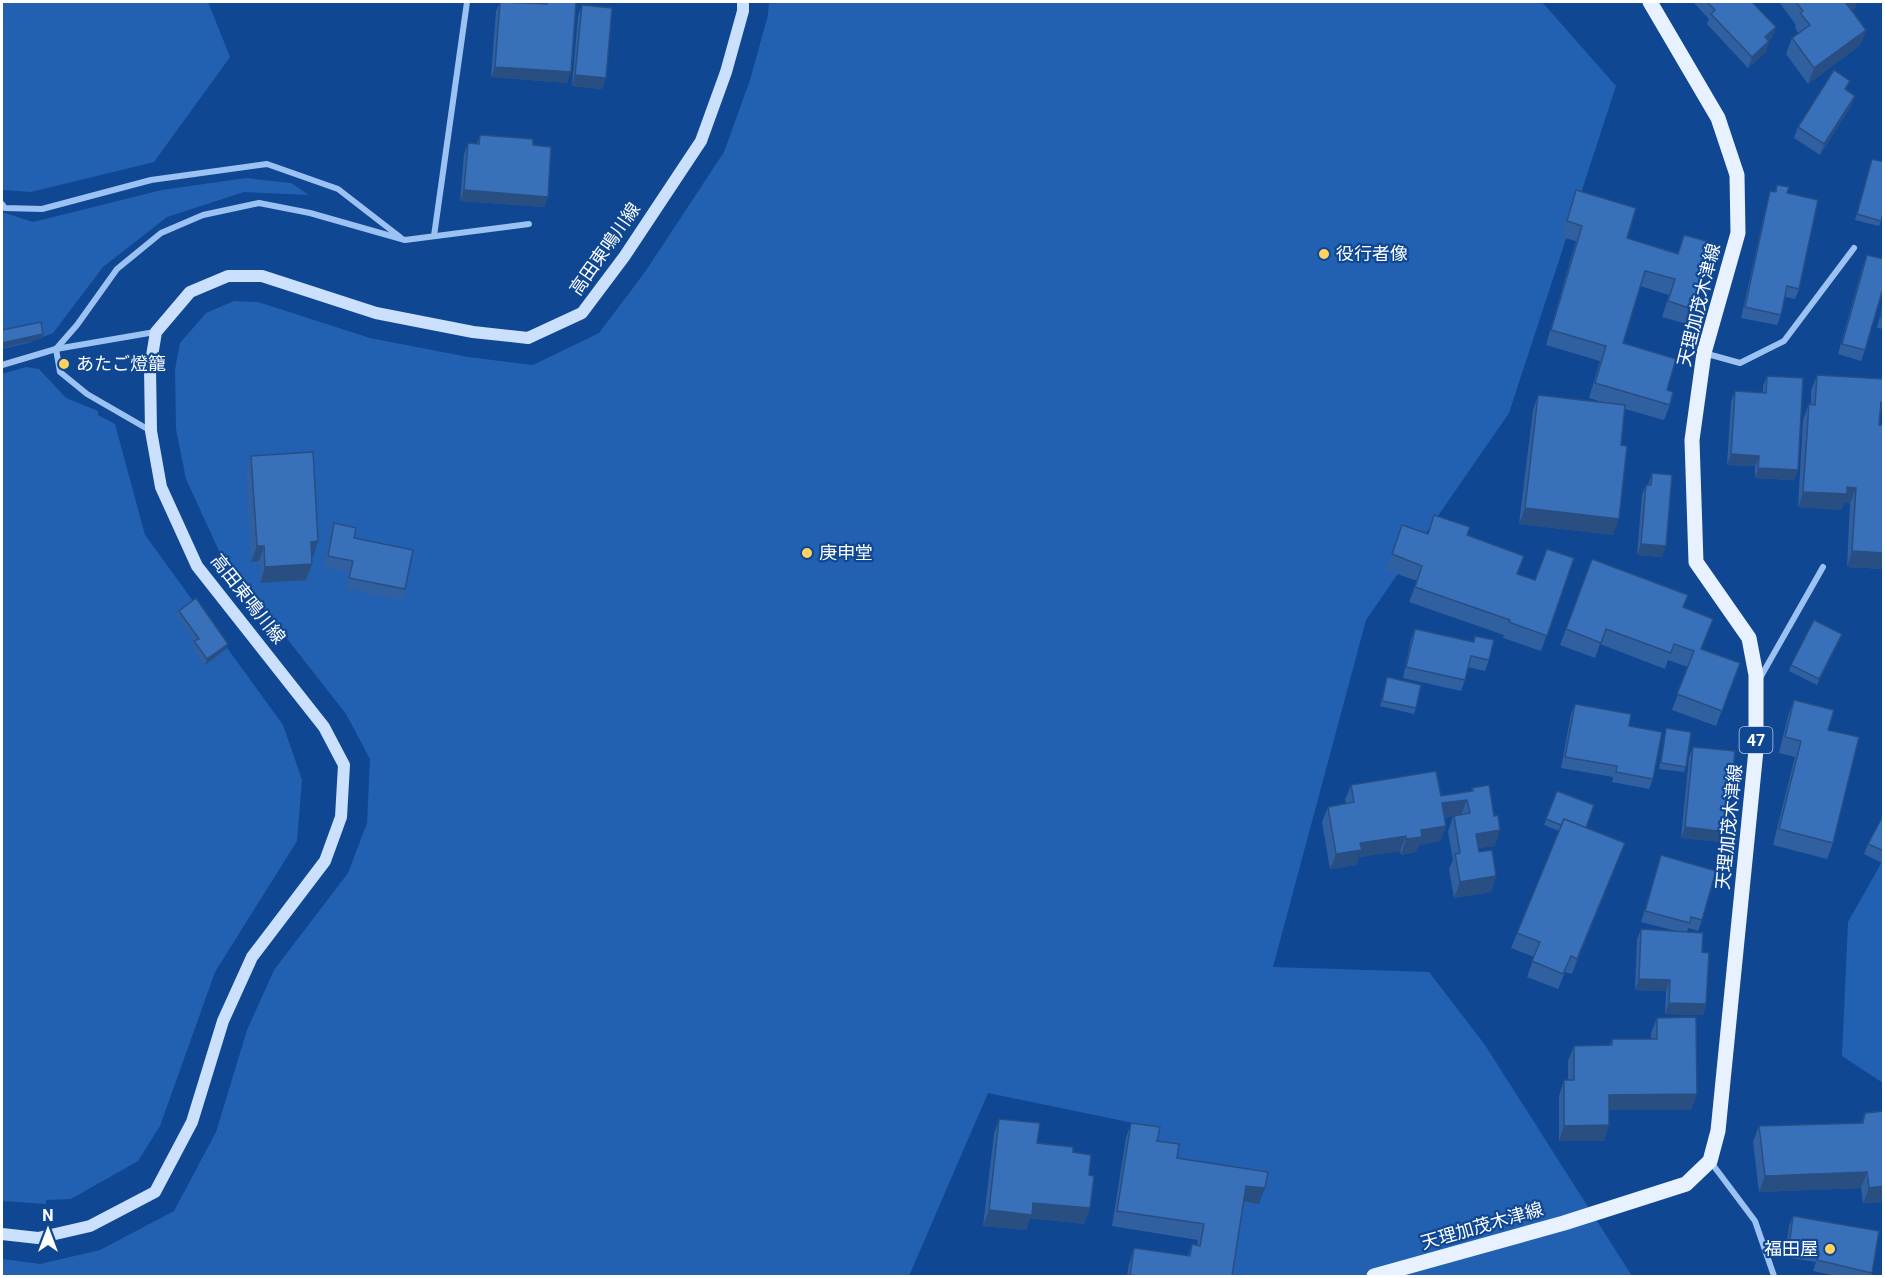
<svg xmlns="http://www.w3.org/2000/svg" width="1885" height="1278" font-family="Roboto,'Noto Sans JP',sans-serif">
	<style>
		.green { fill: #2260b1 }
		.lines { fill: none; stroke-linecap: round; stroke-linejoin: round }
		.street { stroke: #9cc2f3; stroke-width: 6 }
		.secondary { stroke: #cbe0fd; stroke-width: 12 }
		.primary { stroke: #e8f1ff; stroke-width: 15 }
		.wall { fill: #3160a0 }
		.shaded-wall { fill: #284e82 }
		.building { fill: #3970ba; stroke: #284e82; stroke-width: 1.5 }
		.poi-dot { fill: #ffd35e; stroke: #104792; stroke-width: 2 }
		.labels { text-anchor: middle; stroke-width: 4.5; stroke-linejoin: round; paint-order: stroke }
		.shield { fill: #104792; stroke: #b7c8de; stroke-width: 1.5 }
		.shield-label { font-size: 16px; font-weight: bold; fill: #fff }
		.street-label { font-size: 18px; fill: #fff; stroke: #104792 }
		.poi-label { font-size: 18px; fill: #fff; stroke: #104792; text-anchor: start }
	</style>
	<rect width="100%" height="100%" fill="#104792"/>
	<g class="green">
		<path d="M2,2H208L230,57L154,162L31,192L3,190L2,189Z"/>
		<path d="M769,2H1542L1616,86L1509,413L1366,620L1273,967L1429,972L1485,1045L1632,1276H1217L1205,1189L1133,1123L988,1093L909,1276H2V1259L40,1264L100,1250L174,1211L216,1132L247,1030L274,970L348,873L367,823L370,759L346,714L220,553L186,479L176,429L175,370L180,343L206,313L234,301L258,302L370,338L468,357L533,365L599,333L645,272L724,152L750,80L768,15Z"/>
		<path d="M246,178L291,183L309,195L244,192L167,217L103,267L53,333L28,343L2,349V212L33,222L162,190Z"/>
		<path d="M26,367L39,369L66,398L98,411V415L115,424L145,535L283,725L302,780L297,841L215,972L160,1126L138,1161L71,1199L46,1200V1204L2,1201V374Z"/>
		<path d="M1883,860V1083L1842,1056L1848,922Z"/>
	</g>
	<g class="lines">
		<g class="street">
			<path d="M2,204L5,208L42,209L151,180L267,164L338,189L400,237"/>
			<path d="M434,236L467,2"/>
			<path d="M1704,353L1740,363L1784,341L1854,248"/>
			<path d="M2,365L56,349L155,332"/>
			<path d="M151,431L87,394L60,372L56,349L77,325L117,269L161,233L203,215L259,203L310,213L405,240L529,224"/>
			<path d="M1760,678L1823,567"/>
			<path d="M1710,1161L1755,1221L1774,1276"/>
		</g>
		<path class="secondary" d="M2,1234L38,1238L90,1226L155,1192L192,1122L223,1021L252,957L325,861L341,817L344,765L324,727L197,566L161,487L151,431L150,368L156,332L190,292L228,276H262L376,313L473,332L528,338L582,313L624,257L701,141L726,72L743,11V2"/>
		<path class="primary" d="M1374,1276L1564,1223L1686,1184L1710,1161L1718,1131L1756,750V675L1749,638L1696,562L1692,440L1704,353L1738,233L1737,175L1718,118L1650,2"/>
	</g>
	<g class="wall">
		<path d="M500,2L544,3V2H576L567,83L491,77L496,11Z"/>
		<path d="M1693,2H1752L1772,38L1769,41L1766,52L1748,68L1707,24L1709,19Z"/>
		<path d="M1779,2H1857L1855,8L1852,10L1866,30L1860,45L1808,84L1786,54L1792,38L1799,34L1795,28L1796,25Z"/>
		<path d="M582,5L606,78L602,89L572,86L578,16Z"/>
		<path d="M1847,90L1855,96L1851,106L1820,155L1794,138L1798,127Z"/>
		<path d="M480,135L533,145L548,197L544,207L460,201L464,154L468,143H477Z"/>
		<path d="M1872,159L1881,221L1879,226L1855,220Z"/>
		<path d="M1777,185L1787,193L1799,289L1795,299L1785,297L1781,315L1777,325L1741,318L1767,202L1770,191L1775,192Z"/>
		<path d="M1576,190L1627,238L1678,253L1684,235L1695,310L1690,325L1662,317L1669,295L1640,286L1623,343L1667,390L1670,405L1664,420L1625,409L1621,445L1613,535L1519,524L1533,410L1538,395L1602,402L1589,398L1600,361L1546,345L1576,241L1561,237Z"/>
		<path d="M1867,255L1865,350L1861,361L1838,354L1863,265Z"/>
		<path d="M1884,300V329L1877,328Z"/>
		<path d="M1817,375L1884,379V404L1880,414L1879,425L1884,569L1847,567L1850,503H1844L1841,510L1798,507L1803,420L1809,404H1811V391Z"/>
		<path d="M1767,376L1798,470L1794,480L1755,478V466L1727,465L1731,402L1735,391L1763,393V386Z"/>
		<path d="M251,456L313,557H312L306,580L260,583L259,561L251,562L246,472Z"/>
		<path d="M1652,473L1662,557L1637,555L1642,495L1646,485H1648Z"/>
		<path d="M334,523L354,538L405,589L401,600L346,589L349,572L324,567L330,534Z"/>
		<path d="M1402,525L1427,534L1467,535L1517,574L1535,580L1574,558L1541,651L1503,638L1504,635L1409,602L1417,581L1386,570Z"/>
		<path d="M1592,559L1683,607L1702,649L1740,663L1716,726L1672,710L1688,667L1668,660L1665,669L1600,644L1595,658L1560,645Z"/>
		<path d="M179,611L226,649L205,665L192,647L195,641L177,617Z"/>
		<path d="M1415,629L1473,642L1475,636L1489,660L1485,671L1468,667L1465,680L1461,691L1403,678L1411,639Z"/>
		<path d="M1840,639L1817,685L1789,671L1791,665Z"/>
		<path d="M1387,677L1416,708L1414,714L1380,706Z"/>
		<path d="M1794,700L1828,730L1833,843L1827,859L1773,845L1795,757L1779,753L1788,716Z"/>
		<path d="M1575,704L1629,726L1653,779L1649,789L1612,782L1613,777L1561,768L1571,714Z"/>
		<path d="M1666,728L1686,767L1684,772L1659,769L1665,734Z"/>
		<path d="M1693,747L1726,832L1722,842L1681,838L1689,757Z"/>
		<path d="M1351,785L1441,796L1471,791L1472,788L1495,846L1478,848L1479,852L1496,876L1491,892L1454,898L1449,869L1453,860L1448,832L1453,816L1444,818L1446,826L1440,841L1419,845L1416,852L1401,855L1400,851L1359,857L1356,865L1330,869L1322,822L1328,807L1346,804L1345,800Z"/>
		<path d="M1557,791L1586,828L1625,843L1572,974L1565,972L1558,989L1527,977L1534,957L1511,948L1559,831L1544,825Z"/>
		<path d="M1884,814V864L1864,854L1868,844Z"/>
		<path d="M1661,855L1702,920L1698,931L1688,928L1687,932L1702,952L1706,1004L1703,1015L1665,1014L1666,991L1635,990L1637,940L1641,929L1676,931L1641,922Z"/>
		<path d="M1657,1018L1691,1110H1609L1604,1141H1559V1096L1564,1080H1568V1061L1574,1046L1610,1045L1612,1039H1651V1033Z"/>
		<path d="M1884,1111V1202L1863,1203L1861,1188L1759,1192L1753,1142L1759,1126L1861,1123L1865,1113Z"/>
		<path d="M999,1119L1037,1143L1073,1152L1089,1175L1090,1208L1084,1224L1030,1218L1026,1230L983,1226L994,1134Z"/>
		<path d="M1131,1123L1157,1141L1177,1158L1259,1204L1244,1202L1232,1276H1127L1129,1264L1134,1248L1188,1256L1192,1244L1197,1245L1198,1240L1112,1226L1126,1138Z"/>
		<path d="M1793,1216L1872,1273L1871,1276H1836L1813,1271L1816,1262L1785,1257L1789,1226Z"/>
	</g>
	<g class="shaded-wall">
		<path d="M1848,2H1857L1855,8L1841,18L1846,3Z"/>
		<path d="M1776,27L1772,38L1761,48L1765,37Z"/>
		<path d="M1866,30L1860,45L1808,84L1814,68Z"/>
		<path d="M1769,41L1766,52L1748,68L1752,57Z"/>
		<path d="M495,67L571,72L567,83L491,77Z"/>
		<path d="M575,75L606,78L602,89L572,86Z"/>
		<path d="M1855,96L1851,106L1820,155L1824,144Z"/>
		<path d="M464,190L548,197L544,207L460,201Z"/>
		<path d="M43,334L41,339L2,348V343Z"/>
		<path d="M1881,402H1884V404L1879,417Z"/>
		<path d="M1731,454L1759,456L1755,466L1727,465Z"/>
		<path d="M1758,468L1798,470L1794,480L1755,478Z"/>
		<path d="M1847,487L1856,488L1850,503H1844L1841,510L1798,507L1803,492Z"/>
		<path d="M1525,508L1619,519L1613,535L1519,524Z"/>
		<path d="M318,541L313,557H305L311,542Z"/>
		<path d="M1641,544L1666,546L1662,557L1637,555Z"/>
		<path d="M257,546H264L259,561L251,562Z"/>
		<path d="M1852,551L1884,553V569L1847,567Z"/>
		<path d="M312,564L306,580L260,583L265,567Z"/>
		<path d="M1842,634L1840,639L1817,685L1819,679Z"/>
		<path d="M228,644L226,649L205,665L207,659Z"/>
		<path d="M1467,800L1461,815L1436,819L1442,803Z"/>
		<path d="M1446,826L1440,841L1419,845L1416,852L1401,855L1406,839L1421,830Z"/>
		<path d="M1685,827L1726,832L1722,842L1681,838Z"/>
		<path d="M1500,830L1495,846L1470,849L1476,834Z"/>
		<path d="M1406,836L1400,851L1359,857L1356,865L1330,869L1336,854L1360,843Z"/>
		<path d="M1625,843L1619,859L1572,974L1577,959Z"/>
		<path d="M1496,876L1491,892L1454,898L1460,882Z"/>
		<path d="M1639,979L1670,980L1666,991L1635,990Z"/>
		<path d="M1669,1003L1706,1004L1703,1015L1665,1014Z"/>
		<path d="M1697,1094L1691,1110H1603L1609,1095Z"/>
		<path d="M1609,1125L1604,1141H1559L1564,1126Z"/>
		<path d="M1867,1172L1861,1188L1759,1192L1765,1176Z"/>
		<path d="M1246,1186L1265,1188L1259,1204L1241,1201Z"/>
		<path d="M1884,1186V1202L1863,1203L1869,1188Z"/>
		<path d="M1033,1203L1090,1208L1084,1224L1030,1218L1026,1230L983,1226L989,1210Z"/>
	</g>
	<g class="building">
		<path d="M500,2L547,4V2H576L571,72L495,67Z"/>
		<path d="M1707,2H1752L1776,27L1765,37L1769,41L1752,57L1711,14L1715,10Z"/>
		<path d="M1796,2H1848L1846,3L1866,30L1814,68L1792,38L1810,25L1800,13L1803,11Z"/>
		<path d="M582,5L612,8L606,78L575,75Z"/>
		<path d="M1834,70L1850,81L1845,89L1855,96L1824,144L1798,127Z"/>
		<path d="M480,135L533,139V145L551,147L548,197L464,190L468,143L479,144Z"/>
		<path d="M1872,159L1884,162V210L1881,221L1857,214Z"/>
		<path d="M1777,185L1789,187L1787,193L1818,200L1799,289L1787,286L1781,315L1745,307L1770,191L1776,192Z"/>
		<path d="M1576,190L1636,208L1627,238L1678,254L1684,235L1714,243L1695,310L1668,301L1675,279L1645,271L1623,343L1676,359L1667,390L1673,392L1670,405L1595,383L1606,346L1551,330L1582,226L1567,221Z"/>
		<path d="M1867,255L1884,259V285L1865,350L1842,344Z"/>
		<path d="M1884,306V318L1881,317Z"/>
		<path d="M41,322L43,334L2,343V330Z"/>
		<path d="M1817,375L1884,379V402H1881L1879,425H1884V553L1852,551L1856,488L1847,487V494L1803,492L1809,404L1815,405Z"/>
		<path d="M1767,376L1803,378L1798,470L1758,468L1759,456L1731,454L1735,391L1766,393Z"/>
		<path d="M1538,395L1625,405L1621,445L1627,446L1619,519L1525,508Z"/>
		<path d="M313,452L318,541L311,542L312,564L265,567L264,546H257L251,456Z"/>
		<path d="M1652,473L1672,475L1666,546L1641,544L1646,485H1651Z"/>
		<path d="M1434,515L1470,527L1467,535L1524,556L1517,574L1535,580L1547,549L1574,558L1547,636L1509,622L1510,620L1415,587L1422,566L1392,554L1402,525L1428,534Z"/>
		<path d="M334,523L356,528L354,538L413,550L405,589L349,578L353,561L328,556Z"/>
		<path d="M1592,559L1688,595L1683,607L1713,619L1701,649L1740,663L1722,711L1677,694L1694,651L1674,644L1671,653L1606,629L1601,643L1566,629Z"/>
		<path d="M196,598L228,644L207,659L194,641L199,639L179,611Z"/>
		<path d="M1814,620L1842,634L1819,679L1791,665Z"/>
		<path d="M1415,629L1474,642L1475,636L1494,640L1489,660L1471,656L1465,680L1406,667Z"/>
		<path d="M1387,677L1421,685L1416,708L1382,701Z"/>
		<path d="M1794,700L1834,710L1828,730L1859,737L1833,843L1779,829L1801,741L1785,737Z"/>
		<path d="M1575,704L1631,714L1629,726L1662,732L1653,779L1616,772L1617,766L1565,757Z"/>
		<path d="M1666,728L1691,732L1686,767L1661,763Z"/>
		<path d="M1693,747L1735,751L1726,832L1685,827Z"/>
		<path d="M1436,771L1441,796L1473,791L1472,788L1489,785L1494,816L1498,815L1500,830L1476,834L1479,852L1492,850L1496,876L1460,882L1455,854L1460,853L1454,816L1470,813L1467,800L1442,803L1446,826L1421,830L1422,837L1406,839V836L1360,843L1362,850L1336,854L1328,807L1354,802L1351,785Z"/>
		<path d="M1557,791L1594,805L1586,828L1564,819L1561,825L1546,819Z"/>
		<path d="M1884,814V851L1868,844Z"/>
		<path d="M1564,819L1625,843L1577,959L1571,956L1563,974L1532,961L1540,942L1517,933Z"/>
		<path d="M1661,855L1716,871L1702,920L1691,917L1690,923L1645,911Z"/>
		<path d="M1641,929L1703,933L1702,952L1709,953L1706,1004L1669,1003L1670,980L1639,979Z"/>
		<path d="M1696,1017L1697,1094L1609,1095V1125L1564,1126V1080H1574V1046L1612,1045V1039H1657V1018Z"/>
		<path d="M1884,1111V1186L1869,1188L1867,1172L1765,1176L1759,1126L1863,1123L1865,1113Z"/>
		<path d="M999,1119L1040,1123L1037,1143L1073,1147V1152L1091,1155L1089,1175L1094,1176L1090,1208L1033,1203L1032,1215L989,1210Z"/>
		<path d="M1131,1123L1160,1127L1157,1141L1179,1144L1177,1158L1268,1172L1265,1188L1246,1186L1232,1276H1138L1130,1275L1134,1248L1190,1256L1192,1244L1200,1246L1204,1224L1117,1211Z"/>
		<path d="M1793,1216L1879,1231L1872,1273L1817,1260L1819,1252L1789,1246Z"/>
	</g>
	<g class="poi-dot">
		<circle cx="1324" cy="254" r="6"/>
		<circle cx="64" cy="364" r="6"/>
		<circle cx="807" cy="553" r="6"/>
		<circle cx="1830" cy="1249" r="6"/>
	</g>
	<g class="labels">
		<rect class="shield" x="1739.5" y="727" width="33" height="26" rx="4.5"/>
		<g class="shield-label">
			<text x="1756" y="746">47</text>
		</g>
		<g class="street-label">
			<text transform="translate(605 249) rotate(-55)" y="6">高田東鳴川線</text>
			<text transform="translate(1699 305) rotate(-76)" y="6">天理加茂木津線</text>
			<text transform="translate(248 599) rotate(52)" y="6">高田東鳴川線</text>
			<text transform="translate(1729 827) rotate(-84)" y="6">天理加茂木津線</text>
			<text transform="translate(1482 1226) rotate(-16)" y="6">天理加茂木津線</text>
		</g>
		<g class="poi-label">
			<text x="1336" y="260">役行者像</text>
			<text x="76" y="370">あたご燈籠</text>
			<text x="819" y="559">庚申堂</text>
			<text x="1818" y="1255" text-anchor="end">福田屋</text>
		</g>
	</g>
	<rect width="1885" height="1278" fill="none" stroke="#ffffff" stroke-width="6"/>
	<g transform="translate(48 1230)" stroke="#104792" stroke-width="4.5" paint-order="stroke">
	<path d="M0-4.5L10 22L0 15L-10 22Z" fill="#ffffff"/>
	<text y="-9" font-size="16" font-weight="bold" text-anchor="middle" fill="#ffffff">N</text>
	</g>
</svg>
